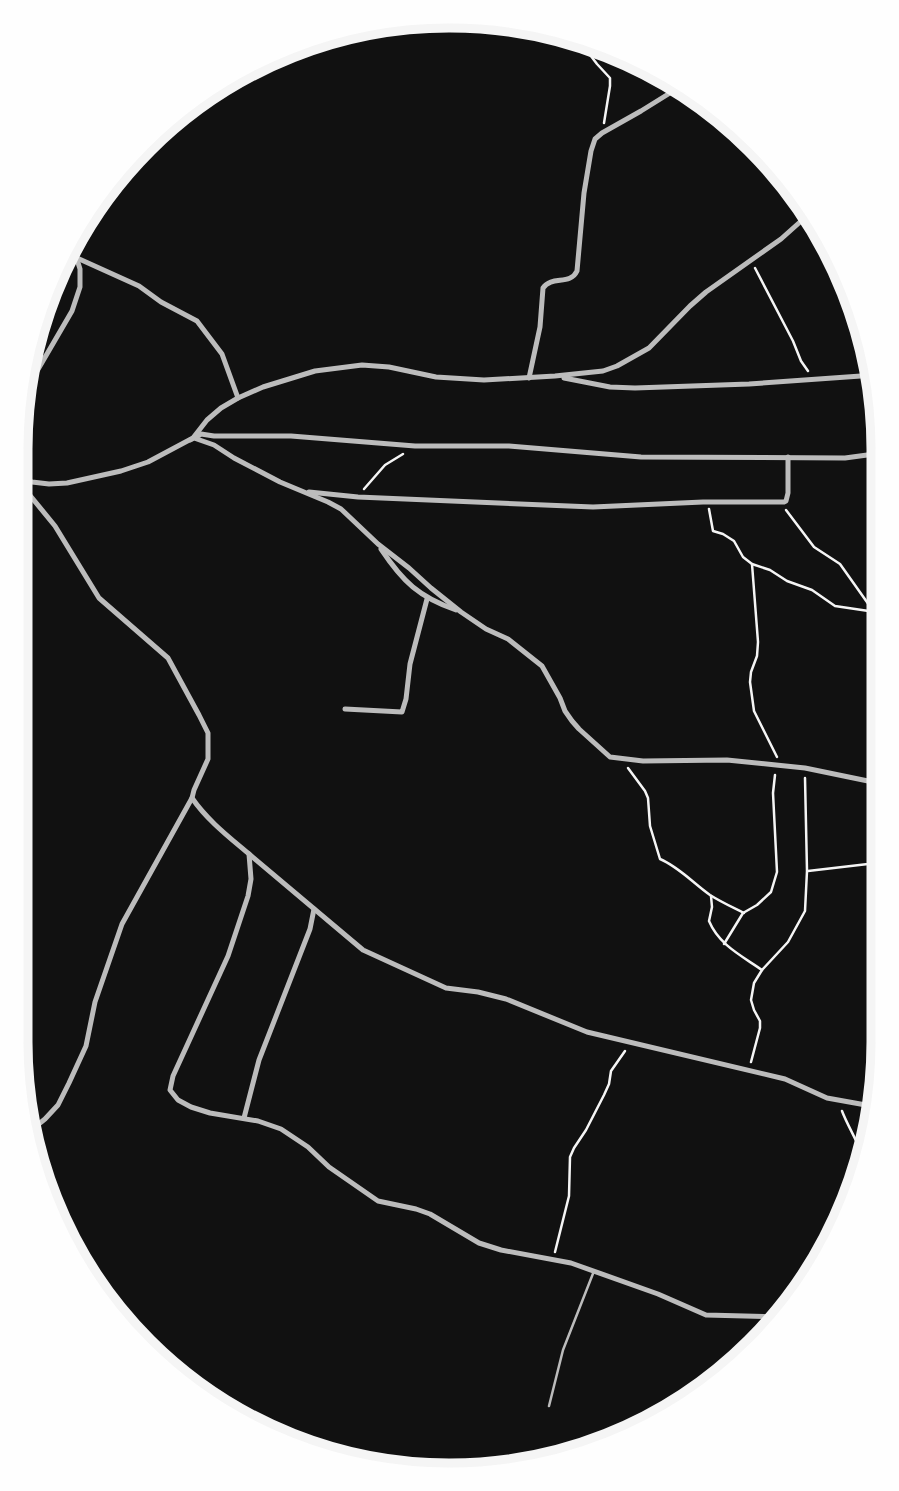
<svg xmlns="http://www.w3.org/2000/svg" width="899" height="1491" font-family="'IBM Plex Sans',sans-serif">
	<style>
		.lines { fill: none; stroke-linecap: round; stroke-linejoin: round }
		.path { stroke: #f5f5f5; stroke-width: 2.5 }
		.service { stroke: #bcbcbc; stroke-width: 2.5 }
		.minor { stroke: #bcbcbc; stroke-width: 5 }
		.rim { fill: none; stroke: #f5f5f5; stroke-width: 9 }
	</style>
	<rect width="100%" height="100%" fill="#111"/>
	<g class="lines">
		<g class="path">
			<path d="M578,39L597,64L610,78V86L604,123"/>
			<path d="M755,268L793,341L801,361L808,371"/>
			<path d="M364,489L385,465L403,454"/>
			<path d="M709,509L713,531L723,534L734,541L743,557L752,564L770,570L787,581L812,590L835,606L882,613"/>
			<path d="M786,510L814,547L840,564L874,612"/>
			<path d="M752,564L758,642L757,656L751,672L750,682L754,711L777,757"/>
			<path d="M628,768L645,791L648,798L650,826L660,859C679,867 693,883 710,895C721,902 732,907 744,913"/>
			<path d="M808,871L868,864L881,860"/>
			<path d="M711,896L712,907L709,921C719,945 742,956 762,970"/>
			<path d="M724,944L743,913L757,905L771,892L777,872L773,793L775,775"/>
			<path d="M751,1062L760,1028V1021L754,1010L751,1000L754,983L762,970L788,942L805,911L807,871L805,778"/>
			<path d="M842,1111C848,1127 859,1143 863,1158"/>
			<path d="M555,1252L569,1196L570,1157L574,1148L586,1130L604,1095L609,1084L611,1071L625,1051"/>
		</g>
		<path class="service" d="M549,1406L563,1350L594,1271"/>
		<g class="minor">
			<path d="M288,55L300,57"/>
			<path d="M77,258L139,286L161,302L197,321L222,354L238,398"/>
			<path d="M529,378L540,327L543,288C552,275 570,286 577,271L584,193L591,151L595,139L602,133L641,111L678,88"/>
			<path d="M564,378L610,387L635,388L749,384L875,375"/>
			<path d="M19,402L72,311L80,287V269L75,253L71,245"/>
			<path d="M196,437L201,434L214,436H291L415,446H509L641,457L845,458L882,453"/>
			<path d="M190,440L194,438L214,445L234,458L280,482L328,502L341,509L378,544L409,568L431,588L461,612L486,629L508,639L542,666L560,698L565,711L572,721L579,729L610,757L643,761L727,760L776,765L805,768L868,781H881"/>
			<path d="M19,478L32,482L49,484L67,483L121,471L148,462L193,438L207,420L221,408L238,398L263,387L315,371L362,365L389,367L436,377L484,380L555,376L603,371L617,366L649,348L690,306L706,292L781,239L809,214"/>
			<path d="M19,482L55,526L99,598L168,658L199,715L208,733V759L194,790L192,798C207,820 229,837 249,854L251,879L248,896L228,956L173,1076L170,1090L178,1100L191,1107L210,1113L258,1121L281,1129L308,1147L329,1167L378,1201L416,1209L430,1214L479,1243L501,1250L571,1263L658,1294L706,1315L782,1317"/>
			<path d="M309,492L358,497L593,507L703,502H784L786,501L788,493V457"/>
			<path d="M381,549C403,582 419,597 456,610"/>
			<path d="M345,709L402,712L406,699L410,664L427,599"/>
			<path d="M249,854L363,950L446,988L478,992L506,999L587,1032L785,1079L827,1098L877,1107"/>
			<path d="M244,1118L259,1060L310,929L314,909"/>
			<path d="M30,1131L45,1119L58,1105L69,1083L86,1046L95,1002L122,924L192,798"/>
		</g>
	</g>
	<path d="M0 0H899V1491H0ZM449 28H450A421 421 0 0 1 871 449V1042A421 421 0 0 1 450 1463H449A421 421 0 0 1 28 1042V449A421 421 0 0 1 449 28Z" fill="#fefefe" fill-rule="evenodd"/>
	<path class="rim" d="M449 28H450A421 421 0 0 1 871 449V1042A421 421 0 0 1 450 1463H449A421 421 0 0 1 28 1042V449A421 421 0 0 1 449 28Z"/>
</svg>
